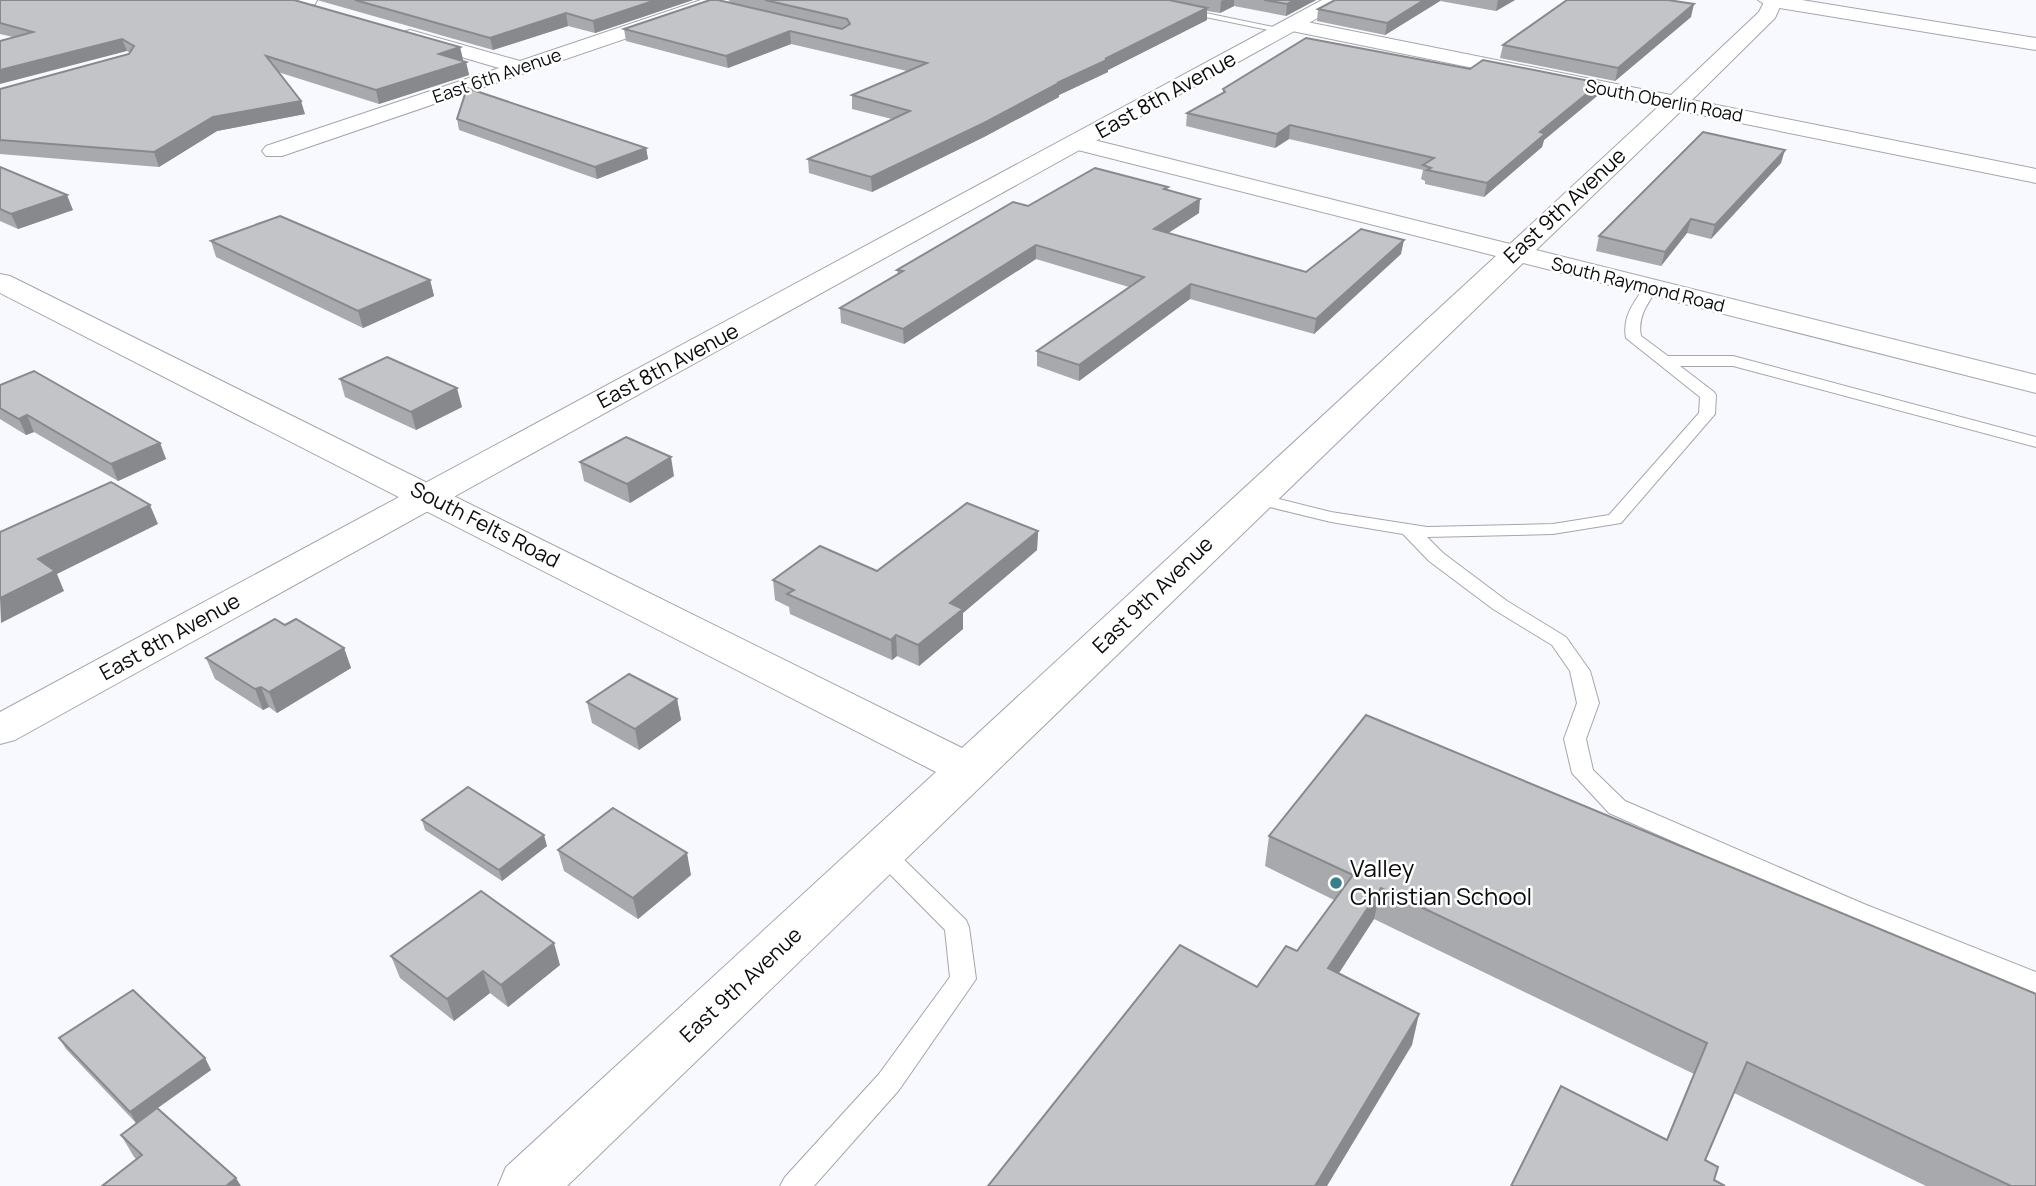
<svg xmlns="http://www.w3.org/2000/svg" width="2036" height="1186" font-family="Manrope,sans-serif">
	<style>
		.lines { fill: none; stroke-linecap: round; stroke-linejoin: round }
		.lane-casing { stroke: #a4a6aa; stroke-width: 2 }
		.street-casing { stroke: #a4a6aa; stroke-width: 2 }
		.secondary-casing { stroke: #a4a6aa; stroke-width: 2 }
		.lane { fill: #fff; fill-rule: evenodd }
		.street { fill: #fff; fill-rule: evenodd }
		.secondary { fill: #fff; fill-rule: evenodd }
		.wall { fill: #a7a9ac }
		.shaded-wall { fill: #88898c }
		.building { fill: #c2c4c8; stroke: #88898c; stroke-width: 2 }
		.poi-dot { fill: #397f8a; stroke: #fff; stroke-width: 2.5 }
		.labels { text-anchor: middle; stroke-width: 5; stroke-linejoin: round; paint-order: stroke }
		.far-street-label { font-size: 18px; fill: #0b0c0d; stroke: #fff }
		.street-label { font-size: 21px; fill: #0b0c0d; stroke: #fff }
		.near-poi-label { font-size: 24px; fill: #0b0c0d; stroke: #fff; text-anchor: start }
	</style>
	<rect width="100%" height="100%" fill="#f7f9fe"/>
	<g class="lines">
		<defs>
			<g id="lane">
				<path d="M1123,0H1143L1288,30L1283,33Z"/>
				<path d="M1651,284L1658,288C1648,303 1637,317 1641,336L1668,356H1733L2036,437V447L1733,366H1680L1714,392L1716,395L1715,414L1621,523L1553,534L1427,537L1443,553L1507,601L1566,637L1590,671L1599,703L1586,739L1593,770L1625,801L1864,904L2036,972V993L1846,918L1609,813L1572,773L1564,739L1577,703L1570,671L1552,645L1493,609L1429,561L1403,534L1331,522L1249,502L1246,498L1255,493L1331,512L1427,527L1553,524L1609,515L1699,413L1700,397L1626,338C1622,317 1634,302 1646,285Z"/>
				<path d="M882,843L890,846L966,920L969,927L976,979L899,1090L814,1186H780L785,1177L879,1074L950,977L945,930L874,858L870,852L874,846Z"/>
			</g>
			<g id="street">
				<path d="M290,0H317L315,4L297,9L290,7L288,3Z"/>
				<path d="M701,0H729L727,4L282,156H266L262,151L266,146L499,68L403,40L400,36L403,32L410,30L520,61Z"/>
				<path d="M1765,0H1783L1775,18L1692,100L2036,169V183L1681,111L1536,250L2036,375V393L1523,263L567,1186H498L506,1167L936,772L0,293V274L10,276L962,748L1496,256L1070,148L1066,143L1070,138L1078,136L1510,244L1659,106L1292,31L1282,25L1285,21L1292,19L1671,95L1759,12Z"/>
			</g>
			<g id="secondary">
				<path d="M1322,0H1345L1343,4L15,740L0,744V712Z"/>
				<path d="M1758,0H1802L2036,38V50L1767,6Z"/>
			</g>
		</defs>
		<use href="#lane" class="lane-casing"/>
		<use href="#street" class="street-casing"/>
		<use href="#secondary" class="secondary-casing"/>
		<use href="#lane" class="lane"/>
		<use href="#street" class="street"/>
		<use href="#secondary" class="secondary"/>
	</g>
	<g class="wall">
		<path d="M0,0L460,47L463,60L461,61L466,62L469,75L379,104L278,72L305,114L217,131L159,167L0,154V89L130,53L127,51L13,37L0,34Z"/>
		<path d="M317,0H693L595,33L568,26L493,50Z"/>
		<path d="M730,0H1316L1286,16L1234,6L1220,13L1207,11V20L1108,70V72L1059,95V97L984,137L872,192L809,173L808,159L892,119L852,109V95L907,71L791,44L728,68L626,41L624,29L730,3Z"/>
		<path d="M1335,0H1515L1496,11L1440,1L1385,35L1317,21L1318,9Z"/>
		<path d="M1691,17L1615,81L1500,58L1503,45Z"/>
		<path d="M1223,89L1597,96L1544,140L1542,147L1484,197L1425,184V181L1421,179L1423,170L1289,139L1275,148L1186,126L1187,113L1223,93Z"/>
		<path d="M457,119L646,148L648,159L597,179L459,130Z"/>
		<path d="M1781,163L1711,239L1687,233L1661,266L1596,251L1599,236Z"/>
		<path d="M0,167L73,210L18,229L0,221Z"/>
		<path d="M1167,190L1199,213L1168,233L1306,272L1401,254L1314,334L1190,299L1079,381L1037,366V351L1129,287L1036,259L904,344L841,323L840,308L898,275L897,270L1028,206Z"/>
		<path d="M211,241L430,280L434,296L363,328L216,257Z"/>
		<path d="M340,379L462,407L416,430L345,397Z"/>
		<path d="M0,385L160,443L166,459L118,481L34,432L26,435L0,419Z"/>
		<path d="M580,462L674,476L630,503L584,481Z"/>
		<path d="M1038,531L1037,550L963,613V629L919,666L897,656L892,660L790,614L789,607L775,600L773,580L877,571Z"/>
		<path d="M285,625L344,648L351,668L277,713L269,707L263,710L215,679L206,658Z"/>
		<path d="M677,699L681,720L639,750L592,723L587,702Z"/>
		<path d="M422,820L547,846L502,881L425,830Z"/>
		<path d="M1269,836L2036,1186H1926L1734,1093L1705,1160L1511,1186L1667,1140L1694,1074L1374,919L1339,973L1412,1045L1257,987L1297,951L1334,900L1265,866Z"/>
		<path d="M558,850L691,875L638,919L564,871Z"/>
		<path d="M391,956L560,965L508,1007L490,993L454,1021L400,978Z"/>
		<path d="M59,1038L205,1058L211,1070L158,1108L236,1178L137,1160L134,1157L121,1135L136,1123L66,1049Z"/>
	</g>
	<g class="shaded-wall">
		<path d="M656,0H693L595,33L593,21Z"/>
		<path d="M1223,0H1234V6L1220,13L1221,1Z"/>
		<path d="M1295,0H1316L1286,16L1287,4Z"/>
		<path d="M1424,0H1440V1L1385,35L1387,23Z"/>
		<path d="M1498,0H1515L1496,11Z"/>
		<path d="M1694,4L1691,17L1615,81L1618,68Z"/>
		<path d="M1207,8V20L1108,70V72L1059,95V97L984,137L872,192L871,177Z"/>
		<path d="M566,13L568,26L493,50L490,38Z"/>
		<path d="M790,31L791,44L728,68L726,56Z"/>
		<path d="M122,39L127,51L0,84V70Z"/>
		<path d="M460,47L463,60L442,67L439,54Z"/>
		<path d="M466,62L469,75L379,104L376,90Z"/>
		<path d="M1600,83L1597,96L1544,140L1542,147L1484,197L1487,183L1540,132Z"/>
		<path d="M301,101L305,114L217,131L159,167L154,152L213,117Z"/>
		<path d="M1290,125L1289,139L1275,148L1277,134Z"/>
		<path d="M646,148L648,159L597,179L595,167Z"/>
		<path d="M1785,150L1781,163L1711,239L1715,225Z"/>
		<path d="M67,195L73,210L18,229L11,214Z"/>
		<path d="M1200,199L1199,213L1153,243L1154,229Z"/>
		<path d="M1691,219L1687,233L1661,266L1665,252Z"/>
		<path d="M1404,240L1401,254L1314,334L1316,319Z"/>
		<path d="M1036,245V259L904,344L903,329Z"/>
		<path d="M430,280L434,296L363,328L358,311Z"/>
		<path d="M1191,284L1190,299L1079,381V365Z"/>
		<path d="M457,388L462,407L416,430L411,412Z"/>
		<path d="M27,415L34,432L26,435L19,419Z"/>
		<path d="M160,443L166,459L118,481L111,464Z"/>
		<path d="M671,457L674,476L630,503L627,484Z"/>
		<path d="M150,505L158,524L57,574L64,591L1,623L0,598L38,559Z"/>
		<path d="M1038,531L1037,550L963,613V629L919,666L918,645L950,603Z"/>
		<path d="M896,635L897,656L892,660L891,640Z"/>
		<path d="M344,648L351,668L277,713L269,692Z"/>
		<path d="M261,687L269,707L263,710L255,689Z"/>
		<path d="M677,699L681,720L639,750L635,729Z"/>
		<path d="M544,835L547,846L502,881L499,870Z"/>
		<path d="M687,853L691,875L638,919L633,898Z"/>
		<path d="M1381,888L1374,919L1322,999L1328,968Z"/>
		<path d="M554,943L560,965L508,1007L501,985Z"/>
		<path d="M483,971L490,993L454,1021L447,999Z"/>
		<path d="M1419,1014L1412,1045L1327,1186H1315Z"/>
		<path d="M205,1058L211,1070L136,1123L130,1112Z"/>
		<path d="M236,1178L241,1186H226Z"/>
	</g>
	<g class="building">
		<path d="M0,0H294L460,47L439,54L466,62L376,90L266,56L301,101L213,117L154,152L0,140V89L129,54L134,46L122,39L0,70V41L33,32L0,23Z"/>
		<path d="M355,0H656L593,21L566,13L490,38Z"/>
		<path d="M710,0H718L842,29L850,24L847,19L765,0H1169L1207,8L1105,59H1109L1057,83H1059L984,123L871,177L808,159L910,111L852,95L927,63L790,31L726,56L624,29Z"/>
		<path d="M1264,0H1295L1287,4Z"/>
		<path d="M1335,0H1424L1387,23L1318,9Z"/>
		<path d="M1567,0H1668L1694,4L1618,68L1503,45Z"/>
		<path d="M1306,38L1470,69L1483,60L1600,83L1540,132L1545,134L1487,183L1427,170L1431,168L1423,165L1434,158L1290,125L1277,134L1187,113L1225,92L1223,89Z"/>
		<path d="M467,88L646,148L595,167L457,119Z"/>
		<path d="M1703,132L1785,150L1715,225L1691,219L1665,252L1599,236Z"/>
		<path d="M0,167L67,195L11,214L0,209Z"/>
		<path d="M1095,168L1168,187L1164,189L1200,199L1154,229L1306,272L1361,229L1404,240L1316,319L1191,284L1079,365L1037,351L1144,277L1036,245L903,329L840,308L903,271L897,270L1013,202L1028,206Z"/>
		<path d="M280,216L430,280L358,311L211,241Z"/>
		<path d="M387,357L457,388L411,412L340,379Z"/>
		<path d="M34,371L160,443L111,464L27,415L19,419L0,408V385Z"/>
		<path d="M626,437L671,457L627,484L580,462Z"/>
		<path d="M111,482L150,505L38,559L55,571L0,598V532Z"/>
		<path d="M967,503L1038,531L950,603L963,609L918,645L896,635L891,640L787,594L794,590L773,580L820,546L877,571Z"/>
		<path d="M275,619L285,625L296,619L344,648L269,692L261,687L255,689L206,658Z"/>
		<path d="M629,674L677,699L635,729L587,702Z"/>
		<path d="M1366,715L2036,994V1186H2011L1747,1062L1705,1160L1718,1167L1714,1180L1725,1186H1511L1561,1086L1667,1140L1707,1043L1381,888L1328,968L1419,1014L1315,1186H988L1180,945L1257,987L1286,946L1297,951L1353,875L1269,836Z"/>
		<path d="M468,787L544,835L499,870L422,820Z"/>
		<path d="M613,808L687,853L633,898L558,850Z"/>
		<path d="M481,891L554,943L501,985L483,971L447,999L391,956Z"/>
		<path d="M133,990L205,1058L130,1112L59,1038Z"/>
		<path d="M157,1108L236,1178L226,1186H102L142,1155L121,1135Z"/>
	</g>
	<circle class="poi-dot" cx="1336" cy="883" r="7"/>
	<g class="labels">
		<g class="far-street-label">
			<text transform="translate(497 76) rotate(-19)" y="6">East 6th Avenue</text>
			<text transform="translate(1664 101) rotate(11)" y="6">South Oberlin Road</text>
			<text transform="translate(1638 285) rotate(14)" y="6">South Raymond Road</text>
		</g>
		<g class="street-label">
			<text transform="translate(1166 95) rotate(-29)" y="7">East 8th Avenue</text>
			<text transform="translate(1565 206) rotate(-43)" y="7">East 9th Avenue</text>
			<text transform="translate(668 366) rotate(-28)" y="7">East 8th Avenue</text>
			<text transform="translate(485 525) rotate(27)" y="7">South Felts Road</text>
			<text transform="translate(1153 595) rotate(-44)" y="7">East 9th Avenue</text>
			<text transform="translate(170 637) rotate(-29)" y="7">East 8th Avenue</text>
			<text transform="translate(741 985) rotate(-43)" y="7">East 9th Avenue</text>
		</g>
		<g class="near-poi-label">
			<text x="1350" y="877">Valley<tspan x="1350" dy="28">Christian School</tspan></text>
		</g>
	</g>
</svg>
